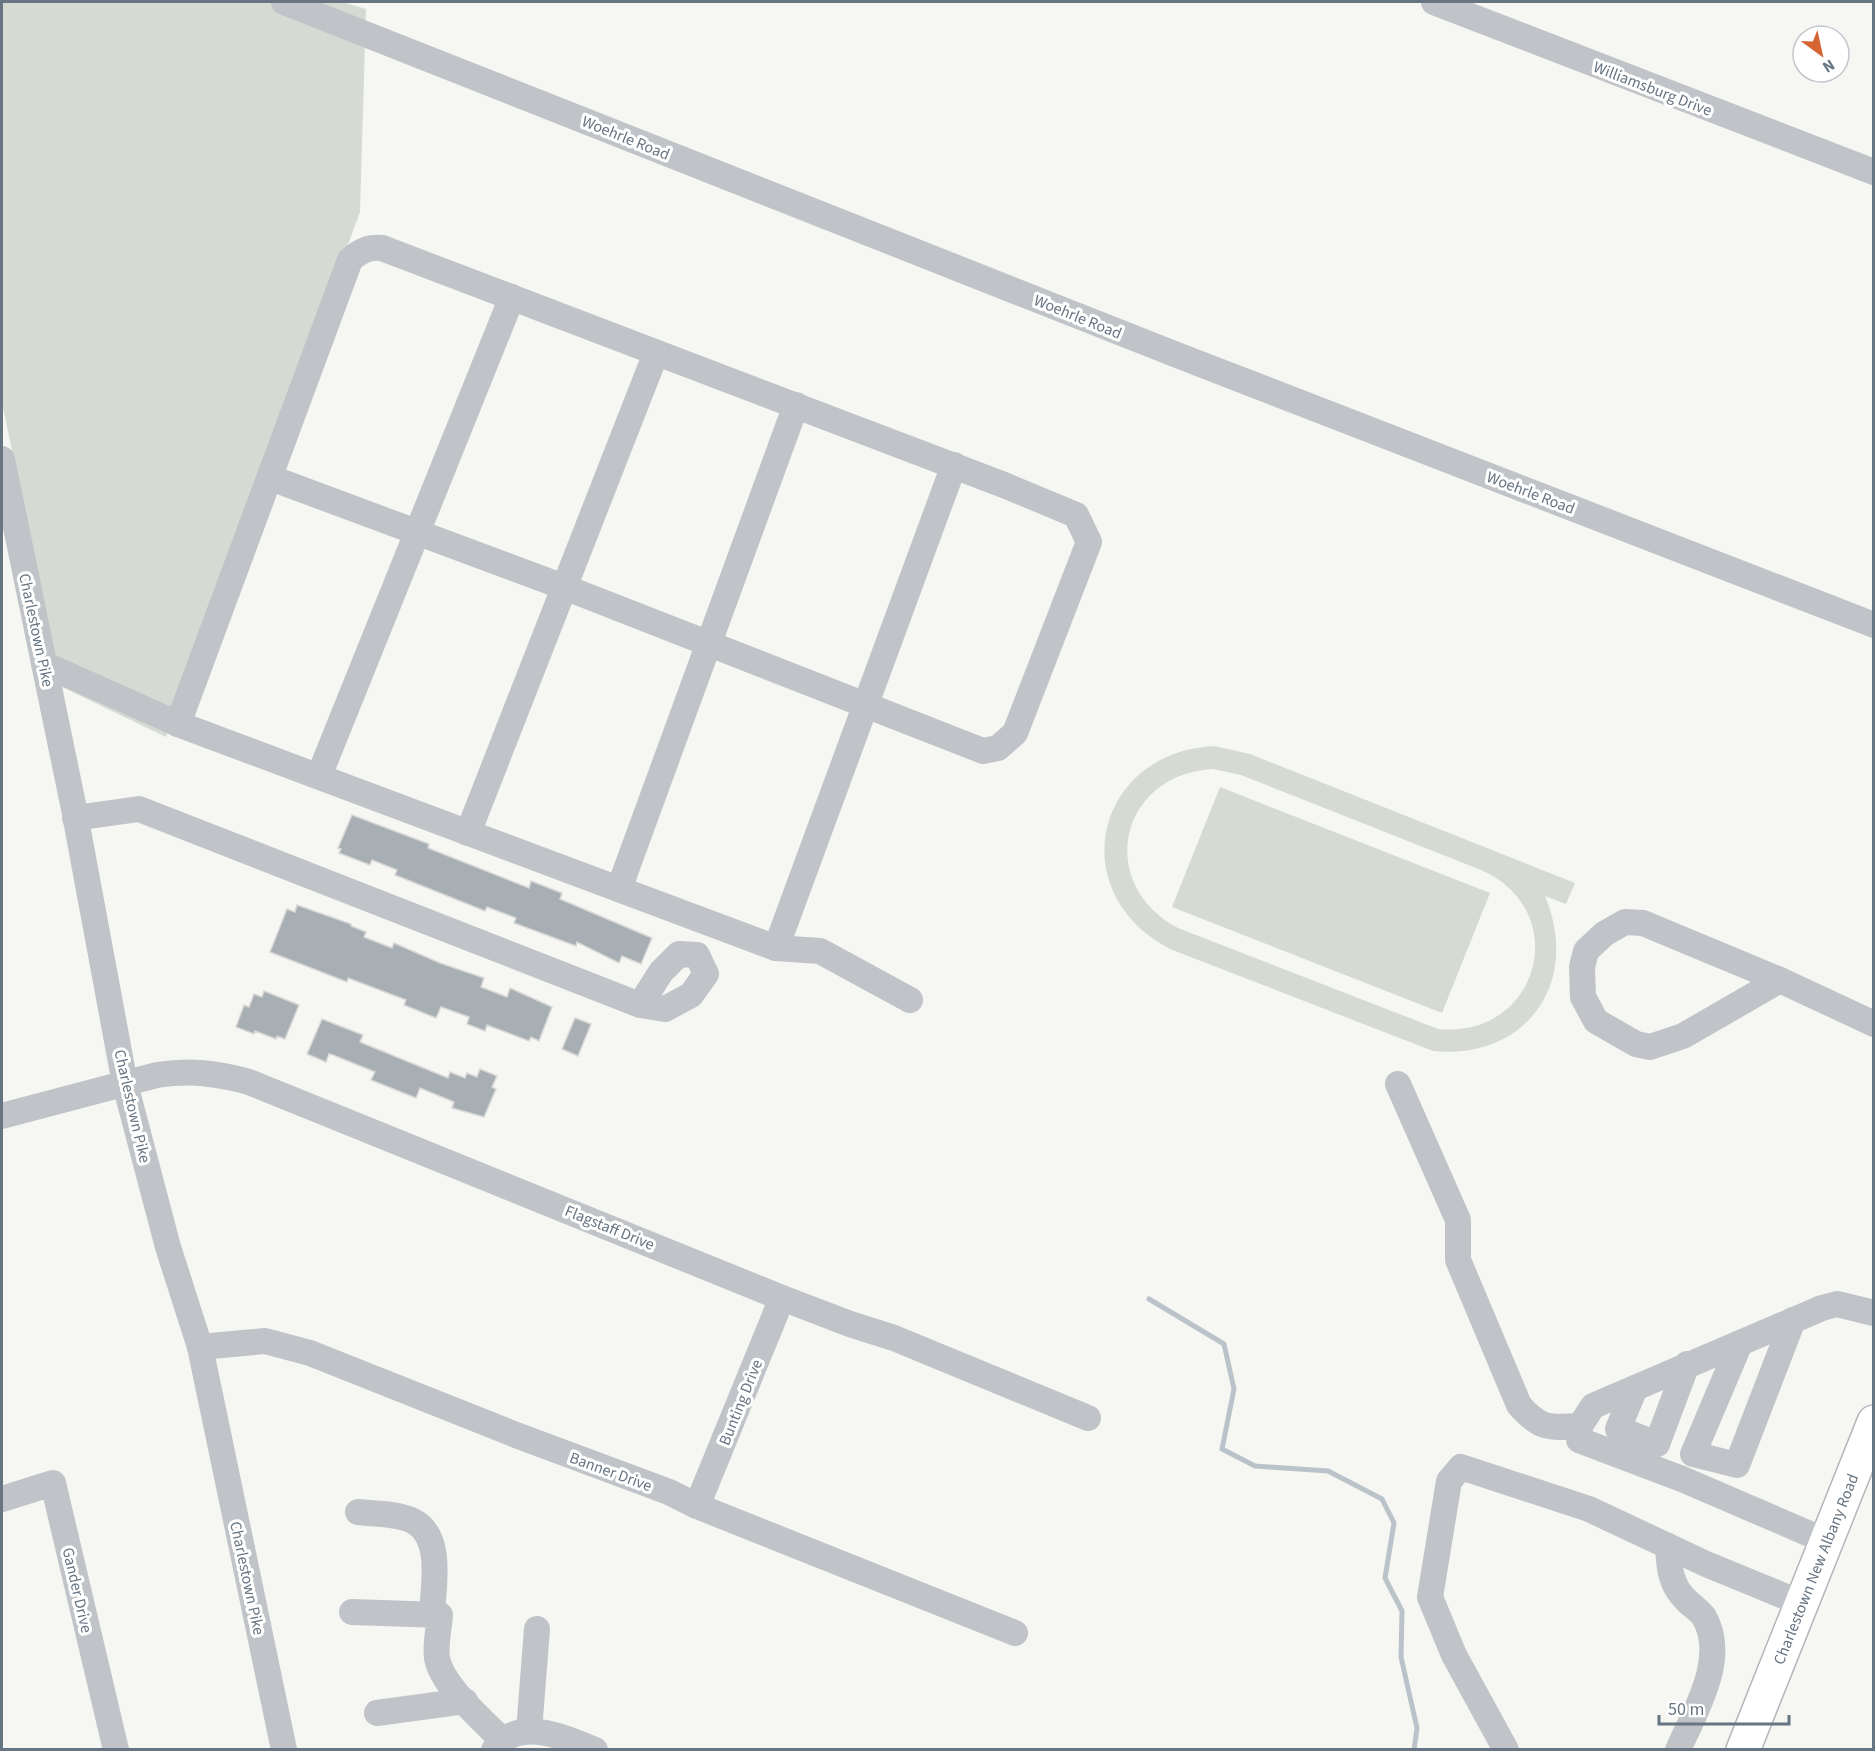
<svg xmlns="http://www.w3.org/2000/svg" width="1875" height="1751" font-family="'Source Sans 3',sans-serif">
	<style>
		.grass { fill: #d5dbd3; fill-rule: evenodd }
		.lines { fill: none; stroke-linecap: round; stroke-linejoin: round }
		.stream { stroke: #bac3c9; stroke-width: 5 }
		.building { fill: #a7aeb4; stroke: #d8d8d6; stroke-width: 1.5 }
		.major-casing { stroke: #b3b7bb; stroke-width: 36 }
		.minor { stroke: #c0c3c7; stroke-width: 26 }
		.major { stroke: #fff; stroke-width: 33 }
		.labels { text-anchor: middle; stroke-width: 6; stroke-linejoin: round; paint-order: stroke }
		.street-label { font-size: 16px; fill: #677482; stroke: #fff }
	</style>
	<rect width="100%" height="100%" fill="#f6f6f3"/>
	<g class="grass">
		<path d="M2,2H342L366,9L360,212L166,737L62,687L2,403Z"/>
		<path d="M1214,746L1250,754L1575,883L1566,904L1545,896C1581,982 1527,1060 1433,1051L1170,949C1062,893 1095,752 1214,746ZM1213,769L1241,775L1481,870C1574,911 1539,1039 1438,1029L1178,928C1095,884 1119,774 1213,769Z"/>
		<path d="M1220,787L1490,893L1442,1013L1172,907Z"/>
	</g>
	<g class="lines">
		<path class="stream" d="M1149,1299L1224,1344L1234,1389L1222,1449L1255,1466L1328,1471L1382,1499L1394,1523L1385,1578L1402,1611L1401,1657L1417,1728L1414,1750"/>
	</g>
	<g class="building">
		<path d="M352,815L429,844L428,848L529,888L531,881L562,893L560,899L652,938L641,964L622,956L619,963L577,942L576,946L514,923L516,918L487,907L485,911L395,875L397,870L372,860L370,865L339,853L341,849L338,848Z"/>
		<path d="M297,905L351,924V926L366,932L364,937L392,948L394,943L440,963L484,978L481,987L507,997L510,988L552,1007L539,1041L531,1037L529,1041L487,1025L485,1031L467,1024L469,1017L441,1007L436,1018L404,1005L406,1000L348,978L347,982L270,952L287,909L295,912Z"/>
		<path d="M264,991L299,1005L285,1039L277,1036L276,1039L255,1031L254,1034L236,1027L244,1005L249,1007L254,994L262,997Z"/>
		<path d="M575,1018L591,1024L578,1056L562,1049Z"/>
		<path d="M322,1019L363,1035L360,1042L448,1078L450,1072L465,1078L467,1073L477,1077L480,1069L497,1076L492,1087L496,1089L484,1117L452,1108L454,1102L420,1088L416,1098L371,1080L375,1072L333,1055L329,1054L326,1062L307,1054Z"/>
	</g>
	<g class="lines">
		<defs>
			<g id="major">
				<path id="s1" d="M1743,1750L1874,1422"/>
			</g>
		</defs>
		<use href="#major" class="major-casing"/>
		<g class="minor">
			<path d="M284,2L1177,355L1874,625"/>
			<path d="M1434,2L1874,172"/>
			<path d="M2,459L74,809L125,1084L168,1247L200,1347L284,1750"/>
			<path d="M44,664L178,724L776,948L820,951L910,1000"/>
			<path d="M178,724L350,260C360,251 368,247 382,248L1004,485L1076,515L1089,542L1015,733L998,748L983,751L564,587L271,478"/>
			<path d="M319,776L512,297"/>
			<path d="M75,818L139,809L640,1005L665,1009L691,995L706,974L697,955L679,954L661,972L640,1005"/>
			<path d="M468,833L656,353"/>
			<path d="M619,889L796,405"/>
			<path d="M1625,922L1643,923L1780,980L1683,1036L1650,1047L1636,1044L1596,1021L1583,997L1582,967L1586,951L1604,934Z"/>
			<path d="M776,948L954,465"/>
			<path d="M1780,980L1874,1024"/>
			<path d="M1398,1084L1458,1220V1260L1519,1405C1540,1429 1549,1428 1580,1426"/>
			<path d="M2,1116L157,1075C190,1070 217,1073 249,1082L782,1298L850,1324L894,1338L1088,1418"/>
			<path d="M1740,1343L1693,1454L1737,1465L1793,1320"/>
			<path d="M200,1347L265,1341L310,1353L516,1435L669,1492L697,1506L1015,1633"/>
			<path d="M1635,1388L1618,1429L1657,1444L1687,1364"/>
			<path d="M2,1499L53,1483L116,1750"/>
			<path d="M697,1506L782,1298"/>
			<path d="M358,1512C374,1514 398,1513 413,1521C444,1537 433,1586 432,1615"/>
			<path d="M1826,1541L1682,1479L1579,1440L1580,1426L1593,1406L1822,1308L1837,1304L1874,1313"/>
			<path d="M1668,1546C1669,1567 1670,1585 1687,1601C1692,1606 1700,1611 1704,1617C1728,1658 1695,1711 1678,1750"/>
			<path d="M352,1612L440,1615C439,1628 435,1645 437,1658C442,1686 482,1719 501,1739"/>
			<path d="M377,1713L465,1701"/>
			<path d="M529,1731L537,1629"/>
			<path d="M494,1750C517,1716 564,1737 595,1750"/>
			<path d="M1506,1750L1454,1655L1430,1597L1449,1481L1461,1467L1589,1509L1706,1564L1801,1603"/>
		</g>
		<use href="#major" class="major"/>
	</g>
	<g class="labels">
		<g class="street-label">
			<text transform="translate(1653 88) rotate(21)" y="6">Williamsburg Drive</text>
			<text transform="translate(626 137) rotate(22)" y="6">Woehrle Road</text>
			<text transform="translate(1078 316) rotate(22)" y="6">Woehrle Road</text>
			<text transform="translate(1531 492) rotate(21)" y="6">Woehrle Road</text>
			<text transform="translate(37 630) rotate(78)" y="6">Charlestown Pike</text>
			<text transform="translate(133 1106) rotate(77)" y="6">Charlestown Pike</text>
			<text transform="translate(610 1227) rotate(22)" y="6">Flagstaff Drive</text>
			<text transform="translate(740 1402) rotate(-68)" y="6">Bunting Drive</text>
			<text transform="translate(611 1471) rotate(20)" y="6">Banner Drive</text>
			<text dy="6" stroke="none"><textPath href="#s1" startOffset="195">Charlestown New Albany Road</textPath></text>
			<text transform="translate(248 1578) rotate(78)" y="6">Charlestown Pike</text>
			<text transform="translate(78 1590) rotate(77)" y="6">Gander Drive</text>
		</g>
	</g>
	<rect width="1875" height="1751" fill="none" stroke="#677482" stroke-width="6"/>
	<g transform="translate(1821 54) rotate(147)"><circle r="28" fill="#ffffff" stroke="#c2c7cd" stroke-width="1.5"/>
	<path d="M0-4.5L10 22L0 15L-10 22Z" fill="#d76533"/>
	<text y="-9" font-size="16" font-weight="bold" text-anchor="middle" fill="#677482">N</text>
	</g>
	<path d="M1659 1715v9h130v-9" fill="none" stroke="#677482" stroke-width="3"/>
	<text x="1668" y="1715" font-size="18" fill="#677482" stroke="#ffffff" stroke-width="4.5" paint-order="stroke">50 m</text>
</svg>
